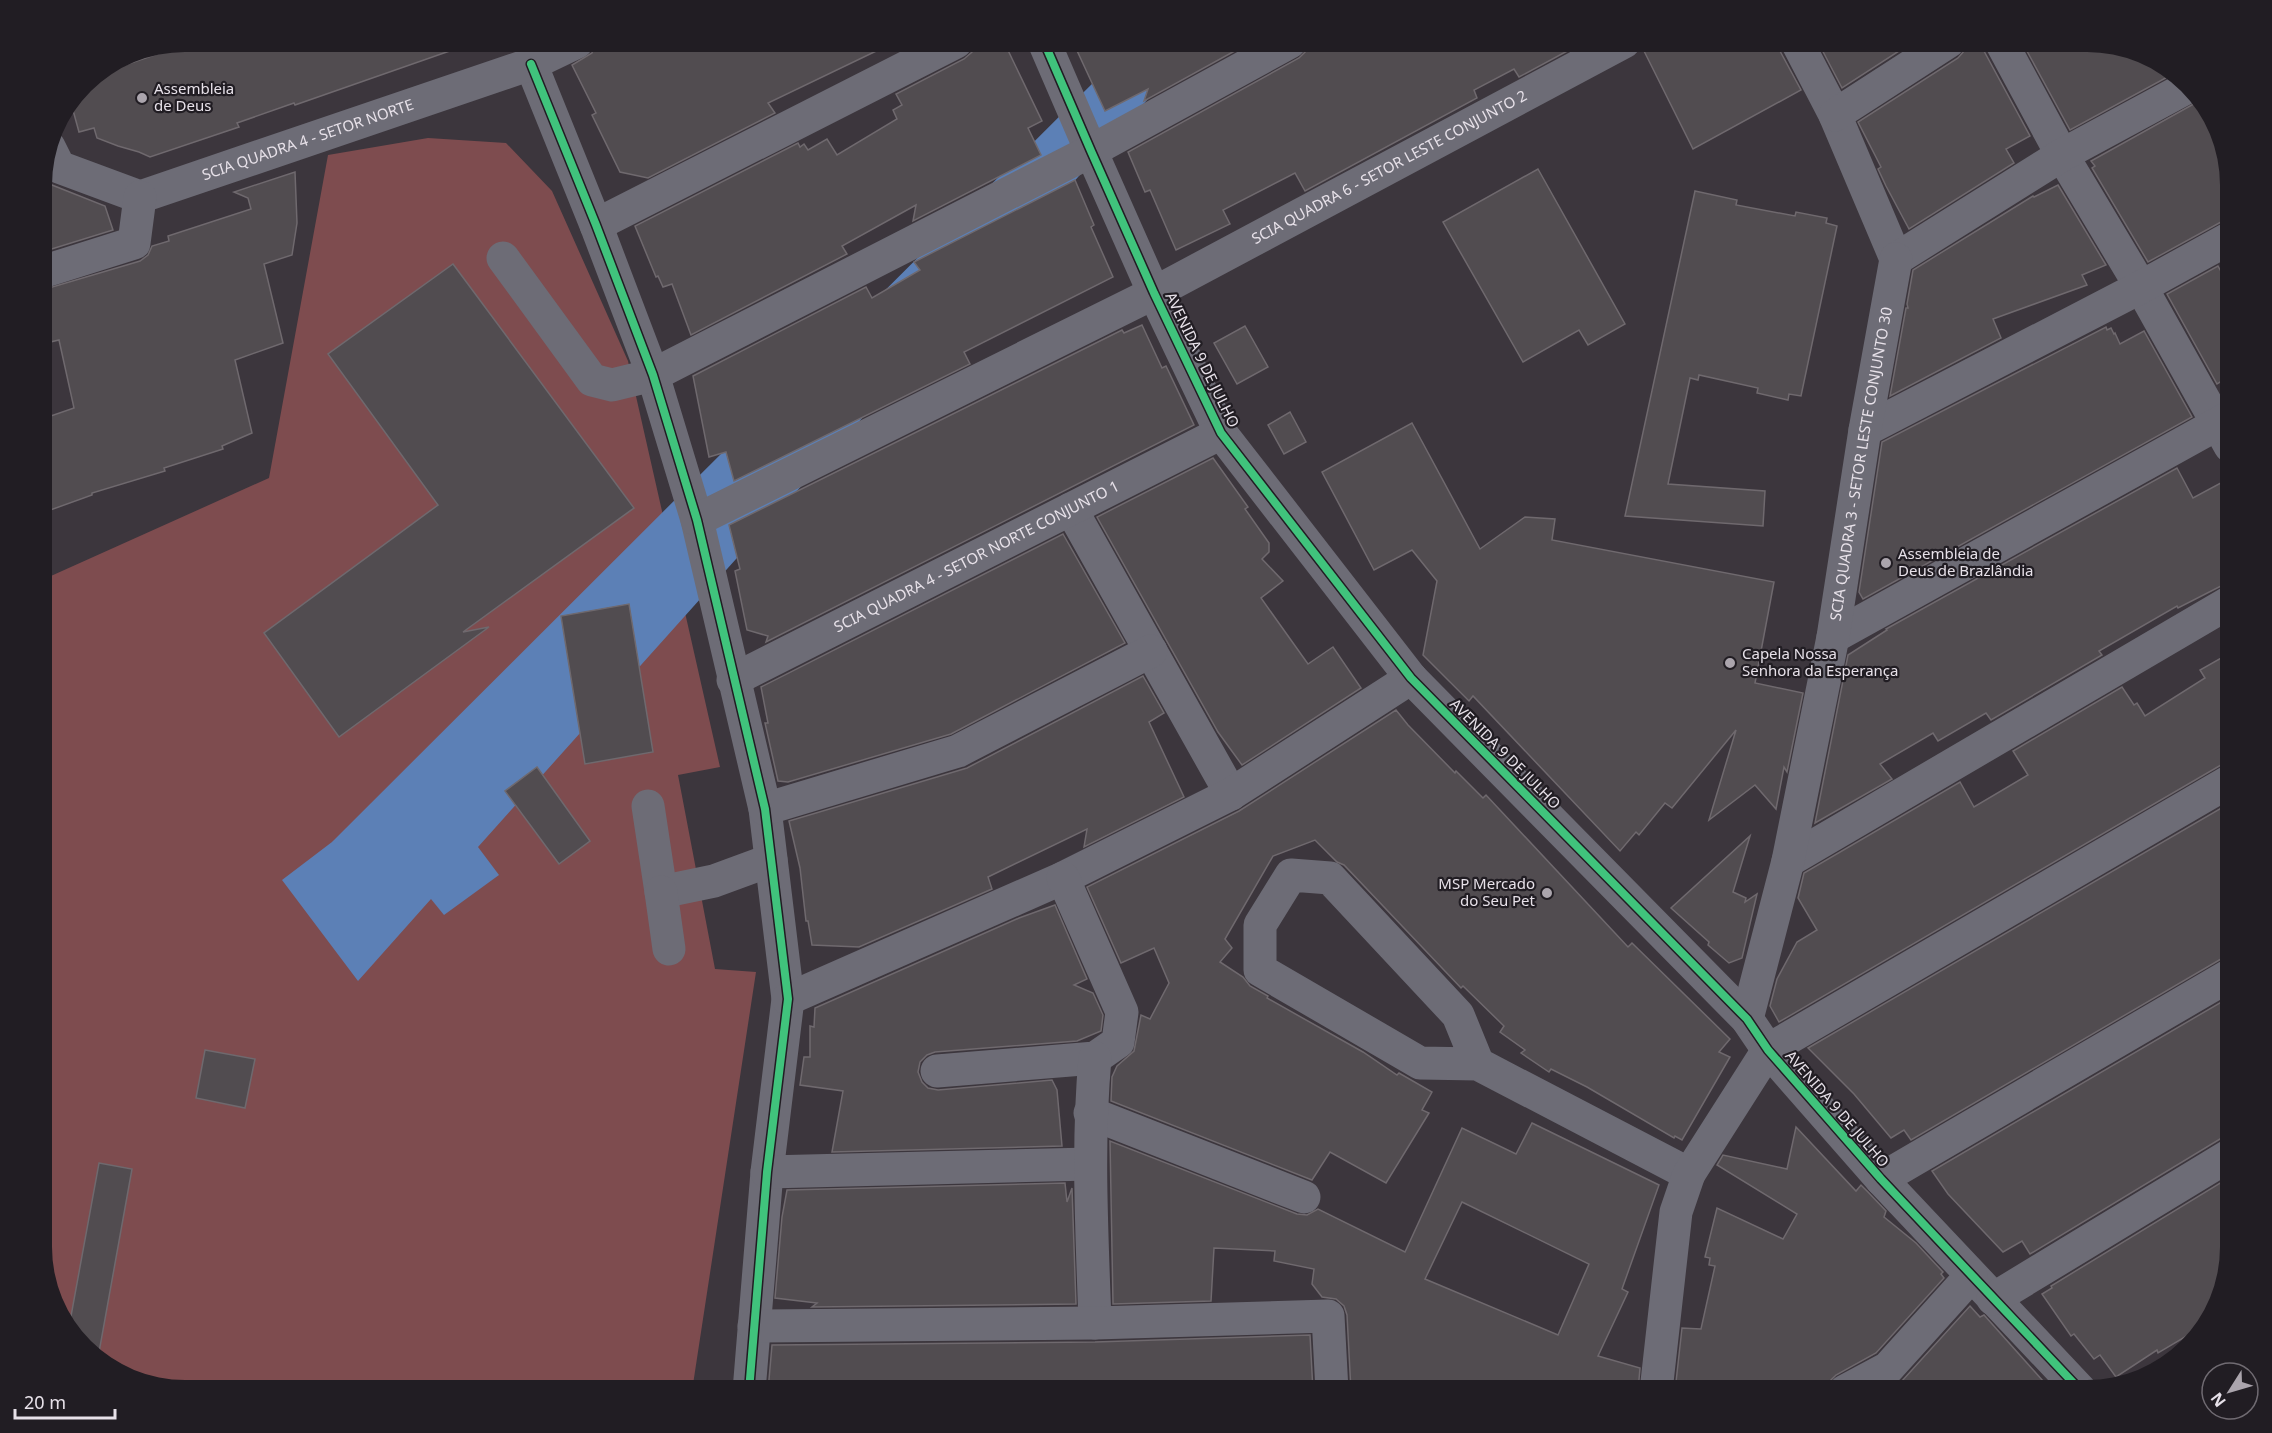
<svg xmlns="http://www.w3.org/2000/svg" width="2272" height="1433" font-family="'Noto Sans',sans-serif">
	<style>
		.green { fill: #7e4c4f }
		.water { fill: #5c80b6 }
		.building { fill: #514c50; stroke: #6f696e; stroke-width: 1.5; fill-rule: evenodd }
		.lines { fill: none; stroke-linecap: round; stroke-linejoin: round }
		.minor { stroke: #6d6c76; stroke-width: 33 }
		.cycleway-casing { stroke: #211d23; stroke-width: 11 }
		.cycleway { stroke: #40c37c; stroke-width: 8 }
		.poi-dot { fill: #aba5ad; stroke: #211d23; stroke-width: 2 }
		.labels { text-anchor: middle; stroke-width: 4.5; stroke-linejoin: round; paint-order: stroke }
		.poi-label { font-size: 15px; fill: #e7e1e9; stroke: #211d23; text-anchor: start }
		.street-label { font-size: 15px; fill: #e7e1e9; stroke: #211d23 }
	</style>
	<rect width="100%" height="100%" fill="#3c363d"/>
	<path class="green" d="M428,138L506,143L552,191L628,361L720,767L678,775L715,969L756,972L692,1391H185L106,1367L61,1319L42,1257V580L269,478L328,155Z"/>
	<path class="water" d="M1134,42H1199L478,847L499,875L444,915L431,899L358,981L282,880L332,842Z"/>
	<g class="building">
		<path d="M193,42H463L464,46L295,105L294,103L237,123L239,127L150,157L139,152L118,146L97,138L94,128L79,132L71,103L84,84L101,73Z"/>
		<path d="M596,42H895L768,103L775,113L648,178L620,172L592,115L596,113L572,65L592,53Z"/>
		<path d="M975,42H1004L1042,121L1028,128L1041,155L913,221L916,205L842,246L847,254L691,335L672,284L663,287L658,276L656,277L635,226L798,143L800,147L804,144L808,150L827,139L837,155L897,119L893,110L902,105L896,94L964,59L972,52Z"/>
		<path d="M1073,42H1251L1144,101L1148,89L1105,111Z"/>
		<path d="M1309,42H1584L1519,77L1514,69L1474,90L1477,98L1305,191L1295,173L1223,210L1230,224L1176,250L1150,190L1145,192L1128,152L1299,58L1306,51Z"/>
		<path d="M1643,42H1778L1780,51L1801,90L1693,149L1642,47Z"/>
		<path d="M1818,42H1913L1842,88Z"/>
		<path d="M1967,42H1982L1984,51L2030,136L2006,149L2014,163L1909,229L1886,186L1878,169L1881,167L1858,122L1958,58L1964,51Z"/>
		<path d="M2022,42H2087L2166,66L2173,74L2070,130Z"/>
		<path d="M2199,101L2211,114L2230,185V219L2221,222L2148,262L2092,168L2095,166L2091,161Z"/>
		<path d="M1538,169L1625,324L1588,345L1579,330L1523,362L1443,222Z"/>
		<path d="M295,172L297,223L292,255L264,264L283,343L235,360L252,433L222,446L223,449L164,468L165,471L92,493V495L42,513V419L74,408L59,340L42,344V290L140,261L148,255L152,246L169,241L168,236L251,209L248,198L234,192Z"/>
		<path d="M42,176L52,185L105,206L113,230L42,252Z"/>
		<path d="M1075,180L1094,225L1091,227L1113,277L964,352L970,364L734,481L726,452L709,457L693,376L866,287L872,298L920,270L914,262Z"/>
		<path d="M2058,185L2106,265L2082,275L2087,285L1993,319L2001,338L1890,396L1906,308H1908L1907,304L1913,270L2033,196L2034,197Z"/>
		<path d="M1695,191L1737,200L1736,205L1795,216L1796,212L1827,218L1826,223L1837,226L1801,396L1789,394L1788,400L1757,393L1758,388L1699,375L1698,380L1690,378L1668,484L1765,491L1763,526L1625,516Z"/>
		<path d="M453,264L634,508L463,632L489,627L339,737L264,633L438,505L328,354Z"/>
		<path d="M2218,266L2230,288V376L2217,384L2167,294Z"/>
		<path d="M1142,325L1162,368L1166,366L1194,425L766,642L768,636L747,630L735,571L740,569L729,525L1122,330L1124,333Z"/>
		<path d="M1245,326L1268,367L1237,384L1214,343Z"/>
		<path d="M2106,327L2107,330L2111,328L2114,334L2115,333L2120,344L2144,331L2192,417L1863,599L1859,592L1882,442Z"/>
		<path d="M1290,412L1306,442L1284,454L1268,425Z"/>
		<path d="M1412,423L1480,549L1525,517L1555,519L1552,540L1774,582L1755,683L1803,693L1787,772L1784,767L1776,809L1755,785L1709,820L1736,730L1672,808L1665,803L1639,835L1636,832L1620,851L1473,696L1469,701L1423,655L1437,581L1412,550L1374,570L1322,472Z"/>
		<path d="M1213,458L1248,507L1245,509L1269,543V552L1262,559L1283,581L1261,598L1308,664L1333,647L1361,688L1242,765L1218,732L1097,517Z"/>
		<path d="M2177,468L2193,498L2230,478V583L2221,586L2178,608L2177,606L2099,651L2102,655L1991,720L1986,713L1938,741L1933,733L1880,764L1892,779L1815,823L1848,655L1887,630L1886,629Z"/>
		<path d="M1063,534L1125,643L951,734L788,782L778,781L765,723H768L761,687Z"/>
		<path d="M629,604L653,752L585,764L561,616Z"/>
		<path d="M2230,653V762L2221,765L1779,1022L1770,1006L1777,979L1797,942L1817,930L1798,898L1804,873L1960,782L1974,807L2028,775L2013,751L2122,687L2134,705L2137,703L2145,716L2205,678L2200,670Z"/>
		<path d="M1143,676L1164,713L1149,722L1184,797L1084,847L1087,829L988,877L992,889L859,947L812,945L808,921H806L800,868L789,821L967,768Z"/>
		<path d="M1396,710L1408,725L1455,773L1456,771L1483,798L1486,795L1628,947L1632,943L1730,1039L1719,1052L1730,1057L1682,1140L1675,1136L1674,1138L1587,1087L1551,1069L1549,1072L1521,1053L1525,1050L1500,1032L1504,1026L1463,986L1461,988L1344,865L1337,862L1315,840L1273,856L1225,939L1232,948L1220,962L1243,977L1250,986L1268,996L1267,998L1363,1052L1397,1075L1399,1073L1432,1092L1422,1110L1429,1113L1386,1183L1330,1152L1312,1180L1111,1101L1112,1077L1117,1066L1134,1051L1141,1015L1150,1019L1169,983L1154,948L1121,963L1087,887L1239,811Z"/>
		<path d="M537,767L590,841L559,864L505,791Z"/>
		<path d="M2230,803V956L2221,959L1911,1140L1904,1130L1891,1138L1854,1094L1808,1048Z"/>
		<path d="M1750,836L1733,892L1746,898L1745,902L1757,894L1742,958L1729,963L1708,945L1709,942L1671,908Z"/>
		<path d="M1055,905L1087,979L1074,985L1093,993L1103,1015L1101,1031L1077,1041L935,1052L927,1055L920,1062L918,1072L922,1082L928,1088L938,1090L1052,1080L1057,1090L1062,1146L832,1152L843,1091L800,1085L804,1057H810V1026L814,1027L815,1008L1019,918Z"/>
		<path d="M2230,997V1136L2220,1139L2030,1254L2022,1241L2003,1252L1948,1194L1932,1171Z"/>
		<path d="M205,1050L255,1059L245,1108L196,1098Z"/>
		<path d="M1532,1123L1659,1185L1622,1289L1628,1292L1598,1356L1640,1368L1638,1391H1351L1347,1315L1344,1306L1336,1299L1322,1297L1312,1284L1314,1269L1274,1261L1275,1251L1214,1248L1211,1301L1113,1304L1110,1141L1297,1214L1307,1215L1318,1209L1405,1252L1462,1128L1516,1154ZM1462,1202L1589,1264L1558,1335L1425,1279Z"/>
		<path d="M1796,1127L1856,1191L1861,1185L1868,1192L1886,1211L1884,1217L1916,1243L1943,1272L1941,1274L1944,1278L1876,1353L1836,1375L1829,1382L1826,1391H1675L1682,1328L1701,1329L1715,1266L1709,1265L1710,1258L1705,1257L1717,1208L1783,1239L1797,1214L1717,1165L1723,1155L1787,1169Z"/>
		<path d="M99,1163L132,1169L98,1358L69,1327Z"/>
		<path d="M2230,1177V1248L2207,1324L2158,1353L2157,1350L2116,1377L2100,1355L2094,1359L2074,1334L2071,1336L2042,1294L2052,1288L2051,1286Z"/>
		<path d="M1065,1183L1067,1202L1072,1188L1076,1304L812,1307L817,1303L775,1298L782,1217L787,1190Z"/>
		<path d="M1970,1306L1980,1317L1984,1315L2052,1391H1885L1902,1381Z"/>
		<path d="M1310,1335L1313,1391H768L772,1345L1095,1342Z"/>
	</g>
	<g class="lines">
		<g class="minor">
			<path d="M1044,42L1091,151L1154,293L1221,433L1411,678L1747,1019L1768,1050L1881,1179L2081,1391"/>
			<path d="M1797,42L1835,115L1896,259"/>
			<path d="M2001,42L2062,155L2141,287L2230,446"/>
			<path d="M531,64L596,225L653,375L697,520L765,809L788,999L767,1172L749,1391"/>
			<path d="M1835,115L1948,42"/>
			<path id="s1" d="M49,147L59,167L140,197L531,64L577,42"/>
			<path d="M596,225L956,42"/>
			<path d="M503,258L592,380L612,385L653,375L1091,151L1290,42"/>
			<path d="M1896,259L2062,155L2186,88"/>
			<path d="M42,272L134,243L140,197"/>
			<path d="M1865,430L2141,287L2230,238"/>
			<path d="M1071,509L1231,794"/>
			<path id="s2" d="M697,520L1154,293L1624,42"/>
			<path d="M1833,637L2230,417"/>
			<path id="s3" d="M733,680L1221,433"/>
			<path d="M648,806L661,892L714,881L771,860"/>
			<path d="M765,809L958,751L1151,651"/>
			<path d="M1788,861L2230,602"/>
			<path d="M661,892L669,949"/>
			<path d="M788,999L1063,878L1231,794L1411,678"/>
			<path id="s4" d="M1747,1019L1788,861L1833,637L1865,430L1896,259"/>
			<path d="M1478,1064L1420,1063L1260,970V925L1291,875L1330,878L1458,1015L1478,1064L1689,1174"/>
			<path d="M937,1071L1095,1058L1118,1042L1122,1012L1063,878"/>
			<path d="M1090,1113L1304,1197"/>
			<path d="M767,1172L1090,1164"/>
			<path d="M1881,1179L2230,975"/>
			<path d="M1993,1299L2230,1155"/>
			<path d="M1095,1323C1092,1234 1087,1146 1095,1058"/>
			<path d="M754,1326L1095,1323L1328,1316L1332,1391"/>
			<path d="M1656,1391L1676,1212L1689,1174L1768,1050L2230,781"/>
			<path d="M1845,1391L1888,1368L1971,1276"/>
		</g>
		<defs>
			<g id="cycleway">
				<path d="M1044,42L1091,151L1154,293L1221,433L1411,678L1747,1019L1768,1050L1881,1179L2081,1391"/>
				<path d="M531,64L596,225L653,375L697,520L765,809L788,999L767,1172L749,1391"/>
			</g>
		</defs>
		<use href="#cycleway" class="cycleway-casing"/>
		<use href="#cycleway" class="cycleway"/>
	</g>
	<g class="poi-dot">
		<circle cx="142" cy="98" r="6"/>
		<circle cx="1886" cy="563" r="6"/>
		<circle cx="1730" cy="663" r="6"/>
		<circle cx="1547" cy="893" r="6"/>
	</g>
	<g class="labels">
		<g class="poi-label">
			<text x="154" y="94">Assembleia<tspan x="154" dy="17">de Deus</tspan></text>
			<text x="1898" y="559">Assembleia de<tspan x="1898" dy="17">Deus de Brazlândia</tspan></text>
			<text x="1742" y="659">Capela Nossa<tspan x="1742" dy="17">Senhora da Esperança</tspan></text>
			<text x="1535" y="889" text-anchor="end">MSP Mercado<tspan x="1535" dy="17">do Seu Pet</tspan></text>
		</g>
		<g class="street-label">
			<text dy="5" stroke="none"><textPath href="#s1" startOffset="286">SCIA QUADRA 4 - SETOR NORTE</textPath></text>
			<text dy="5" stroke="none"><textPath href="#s2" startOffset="777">SCIA QUADRA 6 - SETOR LESTE CONJUNTO 2</textPath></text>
			<text transform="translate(1202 360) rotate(64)" y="5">AVENIDA 9 DE JULHO</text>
			<text dy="5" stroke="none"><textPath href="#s4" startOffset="567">SCIA QUADRA 3 - SETOR LESTE CONJUNTO 30</textPath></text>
			<text dy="5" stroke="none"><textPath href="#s3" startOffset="273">SCIA QUADRA 4 - SETOR NORTE CONJUNTO 1</textPath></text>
			<text transform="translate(1505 754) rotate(45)" y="5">AVENIDA 9 DE JULHO</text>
			<text transform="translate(1837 1109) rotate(49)" y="5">AVENIDA 9 DE JULHO</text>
		</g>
	</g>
	<path d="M0 0H2272V1433H0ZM185 52H2087A133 133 0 0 1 2220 185V1247A133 133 0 0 1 2087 1380H185A133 133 0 0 1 52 1247V185A133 133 0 0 1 185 52Z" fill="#211d23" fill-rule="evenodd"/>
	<g transform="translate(2230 1391) rotate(233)"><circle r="28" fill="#211d23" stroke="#706b72" stroke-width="1.5"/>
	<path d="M0-4.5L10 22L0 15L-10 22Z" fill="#aba5ad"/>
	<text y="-9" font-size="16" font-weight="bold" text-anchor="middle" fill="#e7e1e9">N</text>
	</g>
	<path d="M15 1409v9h100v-9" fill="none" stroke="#e7e1e9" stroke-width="3"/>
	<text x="24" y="1409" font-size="18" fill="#e7e1e9" stroke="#211d23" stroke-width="4.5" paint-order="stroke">20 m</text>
</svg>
